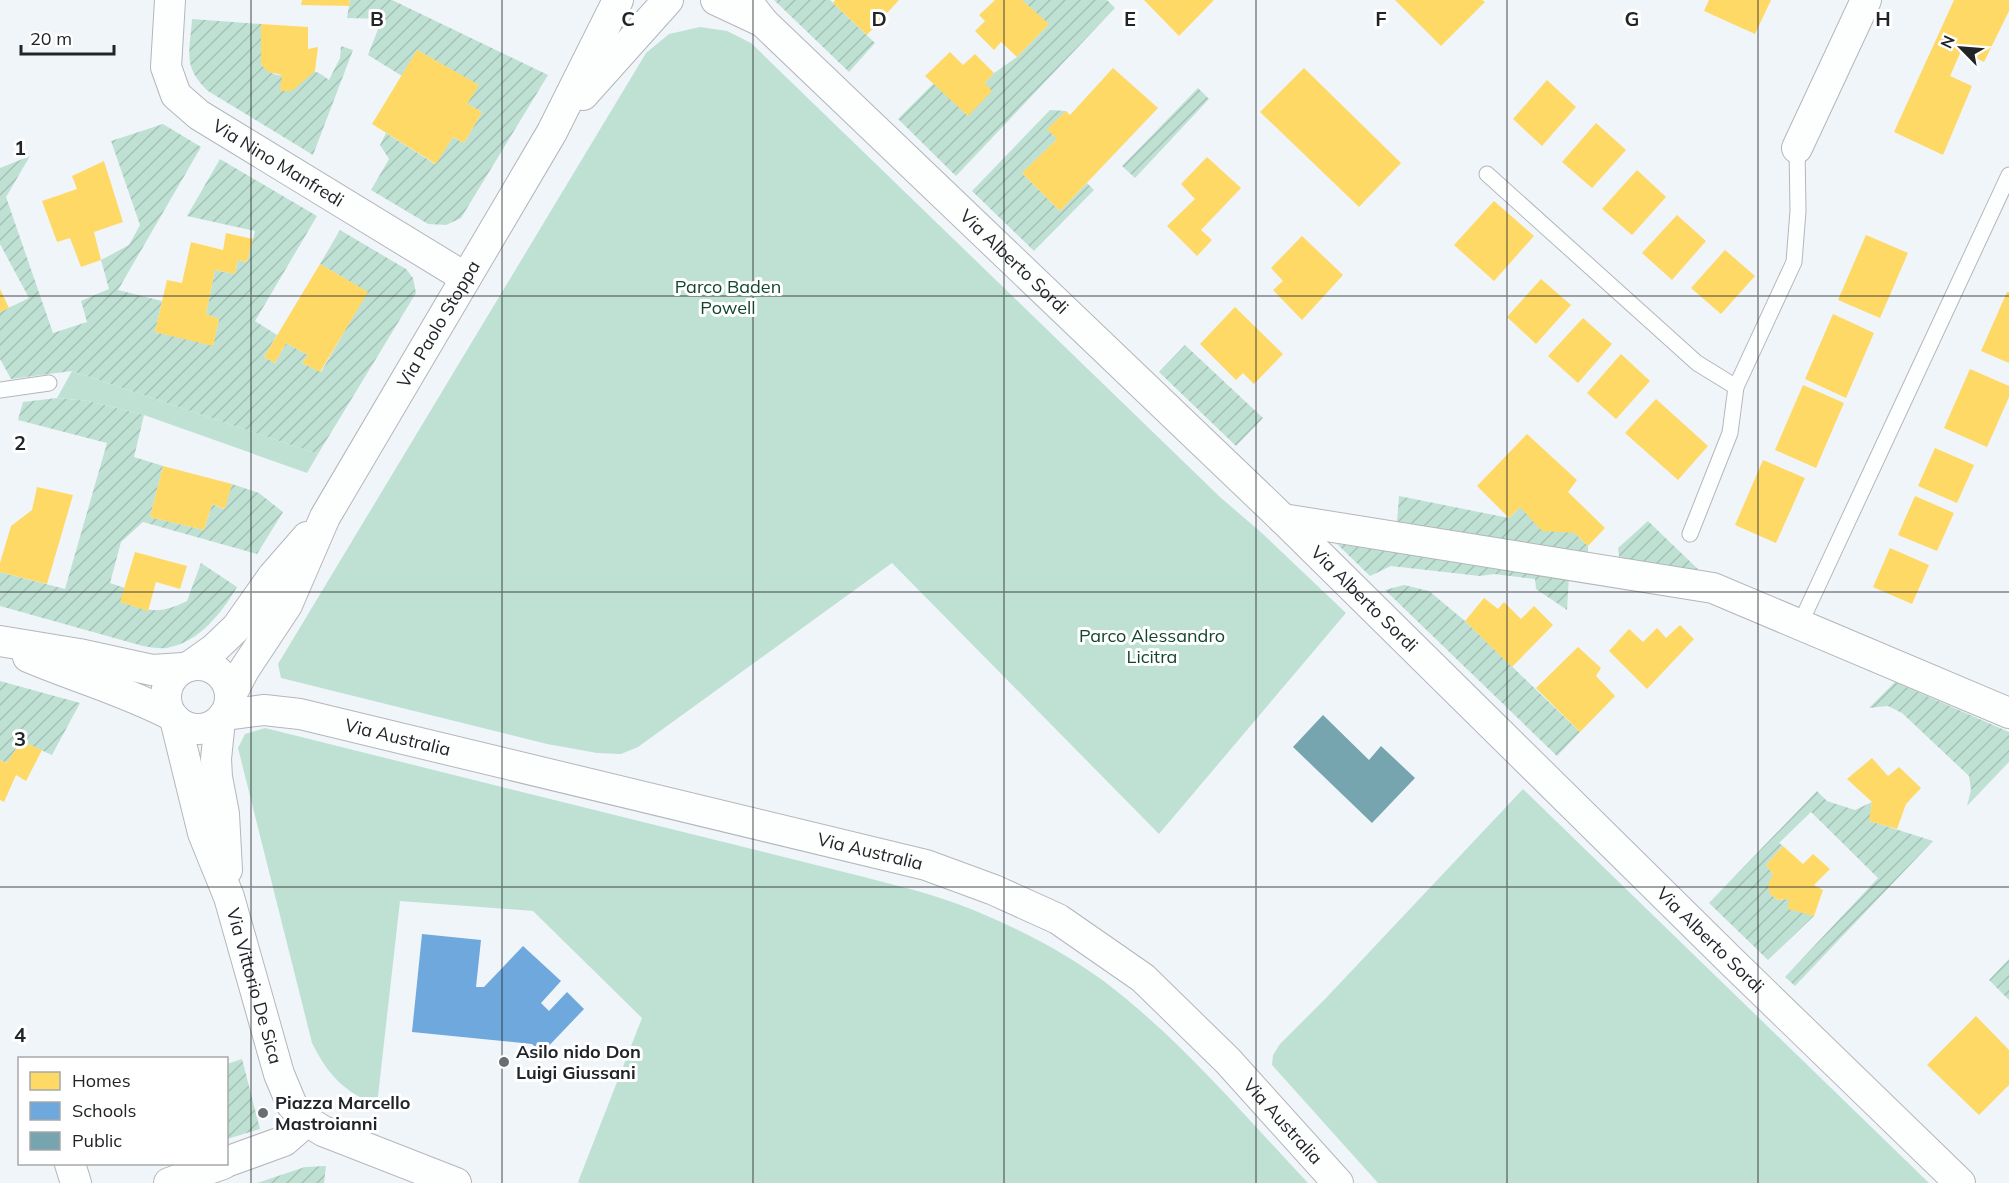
<svg xmlns="http://www.w3.org/2000/svg" width="2009" height="1183" font-family="Mulish,sans-serif">
	<style>
		.green { fill: #bfe1d3 }
		.garden { fill: url(#garden-furrows) }
		.homes { fill: #ffd966 }
		.schools { fill: #6fa8dc }
		.public { fill: #76a5af }
		.lines { fill: none; stroke-linecap: round; stroke-linejoin: round }
		.service-casing { stroke: #b4b6ba; stroke-width: 17 }
		.minor-casing { stroke: #b4b6ba; stroke-width: 32 }
		.service { stroke: #fdfefe; stroke-width: 15 }
		.minor { stroke: #fdfefe; stroke-width: 30 }
		.grid { fill: none; stroke: #222528; stroke-width: 1.5; stroke-opacity: 0.55 }
		.poi-dot { fill: #6a6e72; stroke: #fff; stroke-width: 2 }
		.labels { text-anchor: middle; stroke-width: 6; stroke-linejoin: round; paint-order: stroke }
		.street-label { font-size: 18px; fill: #222528; stroke: #fff }
		.park-label { font-size: 18px; fill: #114630; stroke: #fff }
		.poi-label { font-size: 18px; font-weight: bold; fill: #222528; stroke: #fff; text-anchor: start }
		.grid-label { font-size: 20px; text-anchor: middle; font-weight: bold; fill: #222528; stroke: #fff; stroke-width: 6; stroke-linejoin: round; paint-order: stroke }
	</style>
	<defs>
		<pattern id="garden-furrows" width="10" height="10" patternUnits="userSpaceOnUse" patternTransform="scale(1.5)"><rect width="10" height="10" fill="#bfe1d3"/><path d="M-1 1l2-2M0 10L10 0M9 11l2-2" fill="none" stroke="#a4c1b5"/></pattern>
	</defs>
	<rect width="100%" height="100%" fill="#f0f5fa"/>
	<g class="green">
		<path d="M700,27L727,31L751,43L1220,497L1263,534L1346,613L1159,834L892,563L638,747L621,754L597,753L547,744L281,678L278,664L646,53L669,34Z"/>
		<path d="M72,371L318,454L307,473L144,415L88,401L57,398Z"/>
		<path d="M265,728L852,874C878,881 905,887 931,895C989,913 1057,946 1105,982C1181,1040 1243,1114 1308,1183H580L578,1182L642,1018L533,911L400,901L377,1105C344,1092 328,1075 312,1043L238,748L245,734Z"/>
		<path d="M1523,789L1929,1183H1378L1272,1065L1273,1055L1280,1044L1326,998Z"/>
	</g>
	<g class="garden">
		<path d="M350,0H392L548,75L461,218L446,225L428,224L371,190L389,159L380,145L386,133L435,164L453,137L464,143L482,112L467,104L478,85L417,50L402,76L368,55L382,19L347,18Z"/>
		<path d="M774,0H830L875,43L849,72Z"/>
		<path d="M1022,0H1107L1115,8L956,176L898,119L934,83L968,116L985,83L994,73L1017,57L1048,25Z"/>
		<path d="M192,19L261,24V64C281,88 297,66 316,72C320,73 325,77 329,80L340,58L341,46L353,50L313,155L208,91C182,66 190,52 192,19Z"/>
		<path d="M1198,88L1209,99L1135,178L1122,166Z"/>
		<path d="M1050,110L1066,111L1048,129L1057,139L1023,174L1060,211L1087,183L1094,190L1034,251L972,191Z"/>
		<path d="M163,124L201,147L118,290L162,301L155,332L213,345L219,319L206,314L215,270L235,274L238,260L247,262L255,231L187,216L220,159L317,216L255,321L277,335L264,357L275,363L286,343L308,355L302,363L321,372L367,292L320,264L340,230L406,269L413,278L416,293L318,454L72,371L11,379L0,359V312L29,298L0,244V168L30,156L6,197L53,333L87,322L81,301L109,289L101,260L129,245L140,225L111,141Z"/>
		<path d="M1185,345L1263,418L1236,446L1159,372Z"/>
		<path d="M57,398L88,401L144,415L134,457L163,466L150,517L204,530L212,504L224,509L232,484L259,493L283,512L257,554L143,522L121,542L110,583L125,588L121,602C150,611 158,615 187,601L201,563L237,587C221,614 199,642 167,648C159,649 150,647 143,646L0,606V572L65,589L107,443L18,420L23,402Z"/>
		<path d="M1399,496L1509,518L1520,507L1575,533L1588,546V558L1520,549L1397,522Z"/>
		<path d="M1648,521L1703,574L1620,563L1618,548Z"/>
		<path d="M1337,544L1569,576L1567,610L1536,589L1535,579L1494,574L1480,576L1391,566L1370,576Z"/>
		<path d="M1404,585L1429,591L1465,621L1580,732L1557,756L1385,590Z"/>
		<path d="M0,681L80,703L52,755L21,741L7,763L0,760Z"/>
		<path d="M1895,682L2009,732V762L1967,806L1971,790L1969,776L1902,713L1888,706L1869,708Z"/>
		<path d="M1817,791L1827,801L1855,810L1872,802L1870,821L1933,841L1795,986L1785,977L1878,878L1811,812L1779,843L1783,846L1766,865L1773,874L1770,894L1778,900L1789,899L1814,916L1768,960L1709,903Z"/>
		<path d="M2009,959V1000L1989,980Z"/>
		<path d="M242,1059L260,1129L227,1139V1064Z"/>
		<path d="M326,1166L324,1183H257L305,1167Z"/>
	</g>
	<g class="homes">
		<path d="M302,0H350L349,6L301,5Z"/>
		<path d="M835,0H899L867,35L833,3Z"/>
		<path d="M995,0H1022L1049,24L1017,57L1001,42L994,50L975,31L985,21L979,15Z"/>
		<path d="M1144,0H1214L1179,36Z"/>
		<path d="M1395,0H1482L1485,2L1441,46Z"/>
		<path d="M1709,0H1771L1755,34L1704,11Z"/>
		<path d="M1954,0H2009V11L1984,62L1961,51L1950,76L1972,86L1943,155L1894,132Z"/>
		<path d="M261,24L308,27V49L318,47L315,71L292,91H280L282,75L268,72L261,64Z"/>
		<path d="M417,50L479,85L467,104L482,112L464,143L453,137L436,164L372,124Z"/>
		<path d="M950,52L963,65L975,54L994,73L985,83L992,91L968,116L925,76Z"/>
		<path d="M1113,68L1158,108L1060,211L1022,173L1057,139L1047,129L1066,111L1070,115Z"/>
		<path d="M1304,68L1401,163L1359,207L1260,112Z"/>
		<path d="M1547,80L1576,107L1542,146L1513,119Z"/>
		<path d="M1596,123L1626,150L1592,188L1562,162Z"/>
		<path d="M1207,157L1241,188L1201,230L1212,240L1197,256L1167,226L1195,199L1181,184Z"/>
		<path d="M104,161L123,222L94,232L101,260L81,267L70,238L57,242L42,201L77,189L72,176Z"/>
		<path d="M1637,170L1666,197L1632,235L1602,209Z"/>
		<path d="M1494,201L1534,236L1494,281L1454,245Z"/>
		<path d="M1677,215L1706,241L1672,280L1642,253Z"/>
		<path d="M226,233L253,239L247,262L238,260L235,274L215,270L206,314L219,319L213,346L155,332L167,280L182,283L191,242L223,250Z"/>
		<path d="M1866,235L1908,253L1880,318L1838,300Z"/>
		<path d="M1302,236L1343,275L1302,320L1273,290L1283,281L1271,268Z"/>
		<path d="M1725,250L1755,276L1721,314L1691,288Z"/>
		<path d="M320,264L368,292L320,372L302,363L308,355L286,343L275,363L264,357Z"/>
		<path d="M1541,279L1571,305L1536,344L1507,317Z"/>
		<path d="M0,289L9,308L0,312Z"/>
		<path d="M2007,292H2009V363L1981,351Z"/>
		<path d="M1235,307L1283,354L1254,384L1243,373L1236,380L1200,344Z"/>
		<path d="M1833,314L1874,333L1846,398L1805,379Z"/>
		<path d="M1583,318L1612,344L1578,383L1548,356Z"/>
		<path d="M1621,354L1650,381L1616,419L1587,393Z"/>
		<path d="M1970,369L2009,386V397L1987,447L1944,428Z"/>
		<path d="M1803,385L1844,403L1816,468L1775,450Z"/>
		<path d="M1656,399L1708,446L1678,480L1625,433Z"/>
		<path d="M1527,434L1577,480L1568,492L1605,528L1588,546L1575,533L1542,531L1520,507L1509,518L1477,486Z"/>
		<path d="M1935,448L1974,465L1957,503L1918,486Z"/>
		<path d="M1763,460L1805,478L1776,543L1735,525Z"/>
		<path d="M163,466L232,484L225,509L212,504L204,530L150,517Z"/>
		<path d="M37,487L73,495L47,584L0,572V563L11,526L32,510Z"/>
		<path d="M1915,496L1954,513L1937,551L1898,535Z"/>
		<path d="M1890,548L1929,565L1912,604L1873,587Z"/>
		<path d="M135,552L187,566L180,589L156,582L148,611L120,602Z"/>
		<path d="M1484,598L1498,609L1504,602L1521,619L1534,606L1553,625L1512,667L1465,621Z"/>
		<path d="M1680,625L1694,639L1647,689L1609,651L1629,629L1643,642L1657,628L1666,638Z"/>
		<path d="M1578,647L1601,668L1596,676L1615,696L1580,732L1536,688Z"/>
		<path d="M21,741L42,750L26,781L16,775L4,802L0,800V760L7,763Z"/>
		<path d="M1872,758L1888,776L1899,767L1921,788L1906,804L1897,829L1869,821L1872,802L1847,779Z"/>
		<path d="M1783,846L1803,864L1813,854L1830,869L1814,885L1823,890L1814,916L1788,909L1789,899L1778,900L1770,894L1768,885L1773,874L1766,865Z"/>
		<path d="M1976,1016L2009,1050V1085L1979,1115L1927,1065Z"/>
	</g>
	<path class="schools" d="M422,934L481,940L476,987H484L523,946L561,981L541,1003L549,1011L567,992L584,1009L542,1053L532,1044L412,1032Z"/>
	<path class="public" d="M1323,715L1369,760L1381,746L1415,778L1372,823L1293,747Z"/>
	<g class="lines">
		<defs>
			<g id="service">
				<path d="M1487,174L1697,363L1736,387"/>
				<path d="M0,390L49,383"/>
				<path d="M1690,534L1730,433L1736,387L1794,262L1798,211L1797,148"/>
				<path d="M1800,624L2009,175"/>
			</g>
			<g id="minor">
				<path id="s1" d="M170,0L166,67L176,95L199,115L466,278"/>
				<path d="M716,0L763,22"/>
				<path id="s2" d="M746,0L763,22L1283,519L1731,961L1960,1183"/>
				<path d="M583,95L668,0"/>
				<path d="M1797,148L1866,0"/>
				<path d="M1283,519L1713,588L2009,713"/>
				<path d="M0,641L79,654L152,670L183,668"/>
				<path d="M28,657C75,677 125,691 171,715"/>
				<circle cx="198" cy="697" r="32"/>
				<path d="M190,666L214,649L237,627L273,576L307,537"/>
				<path id="s3" d="M230,697L244,670L287,605L325,517L552,132L618,0"/>
				<path id="s4" d="M224,715L264,710L300,714L926,865L994,890L1058,919L1143,978L1228,1061L1338,1183"/>
				<path id="s5" d="M175,719L203,833L229,897L279,1074L292,1105L307,1121L323,1131L456,1183"/>
				<path d="M220,720L216,759L217,777L224,814L227,870"/>
				<path d="M226,1162L284,1141L307,1121"/>
				<path d="M70,1164L76,1183"/>
				<path d="M169,1183L223,1164"/>
			</g>
		</defs>
		<use href="#service" class="service-casing"/>
		<use href="#minor" class="minor-casing"/>
		<use href="#service" class="service"/>
		<use href="#minor" class="minor"/>
	</g>
	<path class="grid" d="M251,0V1183M502,0V1183M753,0V1183M1004,0V1183M1256,0V1183M1507,0V1183M1758,0V1183M0,296H2009M0,592H2009M0,887H2009"/>
	<g class="poi-dot">
		<circle cx="504" cy="1062" r="6"/>
		<circle cx="263" cy="1113" r="6"/>
	</g>
	<g class="labels">
		<g class="street-label">
			<text dy="6" stroke="none"><textPath href="#s1" startOffset="220">Via Nino Manfredi</textPath></text>
			<text dy="6" stroke="none"><textPath href="#s2" startOffset="375">Via Alberto Sordi</textPath></text>
			<text dy="6" stroke="none"><textPath href="#s3" startOffset="428">Via Paolo Stoppa</textPath></text>
			<text dy="6" stroke="none"><textPath href="#s2" startOffset="861">Via Alberto Sordi</textPath></text>
			<text dy="6" stroke="none"><textPath href="#s4" startOffset="177">Via Australia</textPath></text>
			<text dy="6" stroke="none"><textPath href="#s4" startOffset="663">Via Australia</textPath></text>
			<text dy="6" stroke="none"><textPath href="#s2" startOffset="1347">Via Alberto Sordi</textPath></text>
			<text dy="6" stroke="none"><textPath href="#s5" startOffset="279">Via Vittorio De Sica</textPath></text>
			<text dy="6" stroke="none"><textPath href="#s4" startOffset="1167">Via Australia</textPath></text>
		</g>
		<g class="park-label">
			<text x="728" y="293">Parco Baden<tspan x="728" dy="21">Powell</tspan></text>
			<text x="1152" y="642">Parco Alessandro<tspan x="1152" dy="21">Licitra</tspan></text>
		</g>
		<g class="poi-label">
			<text x="516" y="1058">Asilo nido Don<tspan x="516" dy="21">Luigi Giussani</tspan></text>
			<text x="275" y="1109">Piazza Marcello<tspan x="275" dy="21">Mastroianni</tspan></text>
		</g>
	</g>
	<g class="grid-label">
		<text x="377" y="26">B</text>
		<text x="628" y="26">C</text>
		<text x="879" y="26">D</text>
		<text x="1130" y="26">E</text>
		<text x="1381" y="26">F</text>
		<text x="1632" y="26">G</text>
		<text x="1883" y="26">H</text>
		<text x="20" y="155">1</text>
		<text x="20" y="450">2</text>
		<text x="20" y="746">3</text>
		<text x="20" y="1042">4</text>
	</g>
	<rect x="18" y="1057" width="210" height="108" fill="#ffffff" stroke="#a7a8a9" stroke-width="1.5"/>
	<rect x="30" y="1072" width="30" height="18" fill="#ffd966" stroke="#a7a8a9" stroke-width="1.5"/>
	<text x="72" y="1087" font-size="18" fill="#222528">Homes</text>
	<rect x="30" y="1102" width="30" height="18" fill="#6fa8dc" stroke="#a7a8a9" stroke-width="1.5"/>
	<text x="72" y="1117" font-size="18" fill="#222528">Schools</text>
	<rect x="30" y="1132" width="30" height="18" fill="#76a5af" stroke="#a7a8a9" stroke-width="1.5"/>
	<text x="72" y="1147" font-size="18" fill="#222528">Public</text>
	<g transform="translate(1961 48) rotate(295)" stroke="#ffffff" stroke-width="4.5" paint-order="stroke">
	<path d="M0-4.5L10 22L0 15L-10 22Z" fill="#222528"/>
	<text y="-9" font-size="16" font-weight="bold" text-anchor="middle" fill="#222528">N</text>
	</g>
	<path d="M21 45v9h93v-9" fill="none" stroke="#222528" stroke-width="3"/>
	<text x="30" y="45" font-size="18" fill="#222528" stroke="#ffffff" stroke-width="4.5" paint-order="stroke">20 m</text>
</svg>
